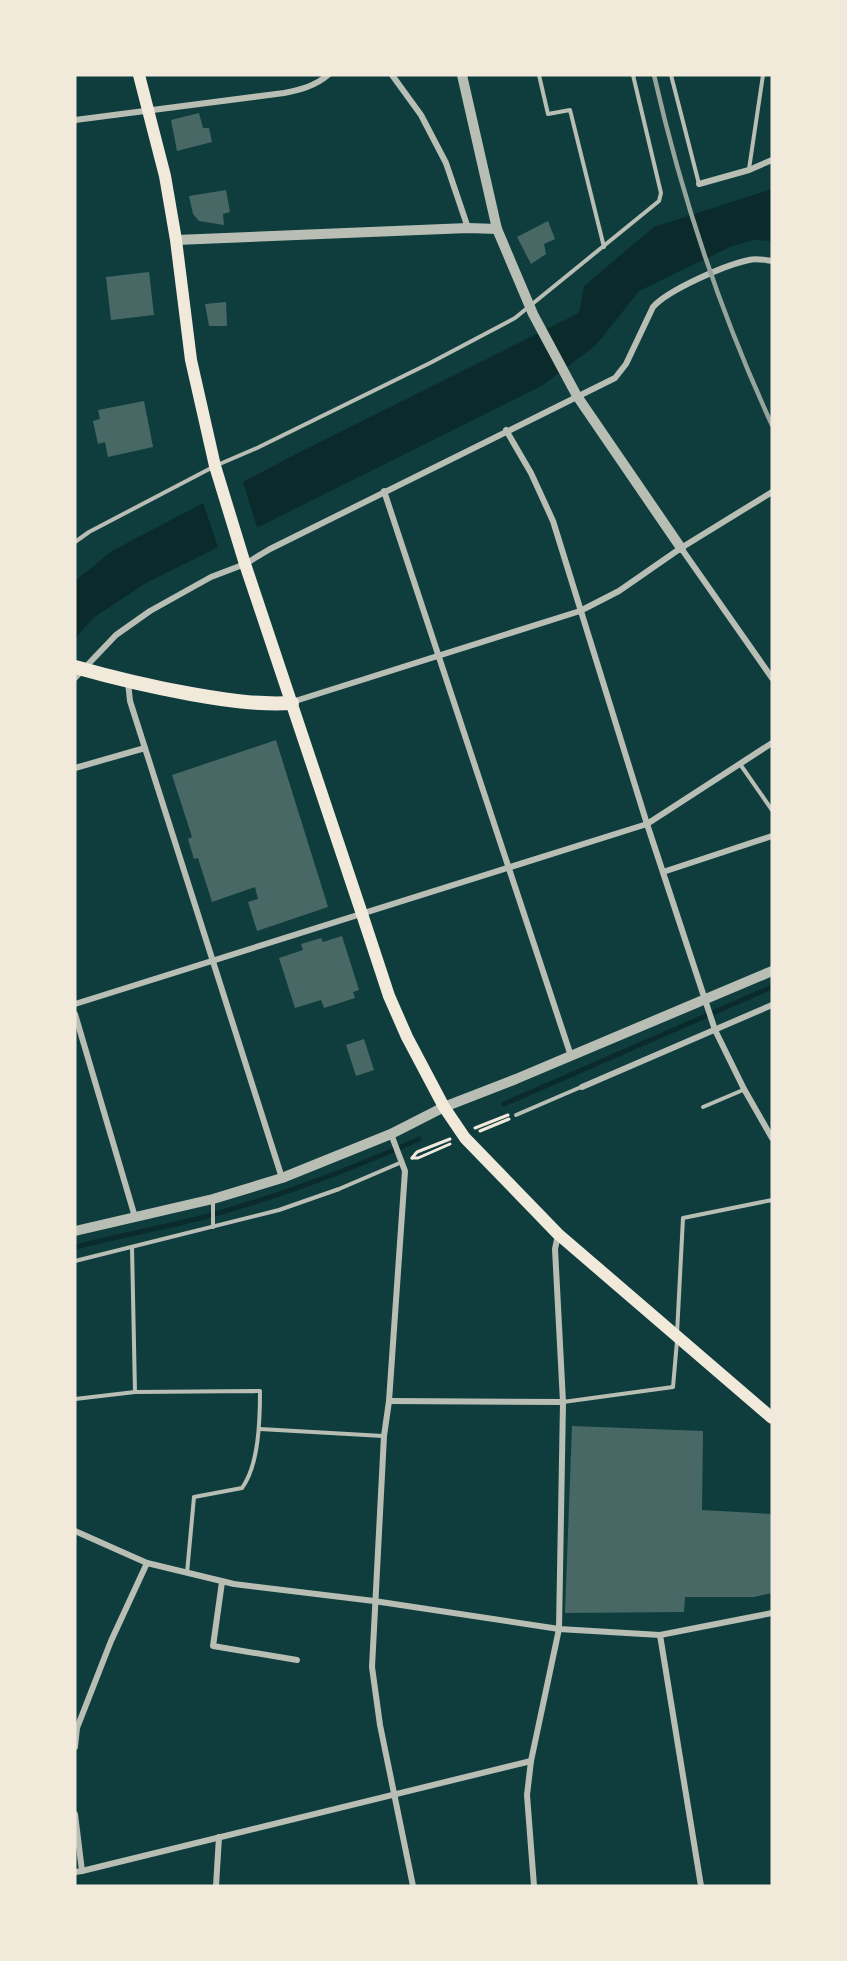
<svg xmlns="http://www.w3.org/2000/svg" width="847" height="1961" font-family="'Nunito Sans',sans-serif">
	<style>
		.water { fill: #0a2a2b }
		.pier { fill: #0f3d3e }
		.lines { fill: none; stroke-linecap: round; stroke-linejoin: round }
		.stream { stroke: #0a2a2b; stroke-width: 5 }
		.building { fill: #486865 }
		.path { stroke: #f1e9da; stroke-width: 3 }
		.service { stroke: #b8beb3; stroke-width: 4 }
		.minor { stroke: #b8beb3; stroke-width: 6 }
		.tertiary { stroke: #b8beb3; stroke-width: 10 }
		.secondary { stroke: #f1e9da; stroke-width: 12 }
		.primary { stroke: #f1e9da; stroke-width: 14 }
		.rail { stroke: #97a49c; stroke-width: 4.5 }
	</style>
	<rect width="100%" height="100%" fill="#0f3d3e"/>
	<path class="water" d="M772,189V241L754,240L732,246L639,291L596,345L543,385L146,583L93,618L75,639V581L112,551L296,454L579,313L584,286L654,227Z"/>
	<path class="pier" d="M242,479L258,530L219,550L202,500Z"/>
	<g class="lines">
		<g class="stream">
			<path d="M504,1104L772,987"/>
			<path d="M75,1247C118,1236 162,1228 204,1217C278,1197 349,1170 419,1139"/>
		</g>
	</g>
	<g class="building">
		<path d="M199,113L203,128H209L212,142L177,151L171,120Z"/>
		<path d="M226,190L230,212L223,214L224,225L199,221L193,214L189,196Z"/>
		<path d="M548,221L555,239L544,244L546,254L531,264L517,237Z"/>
		<path d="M149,272L154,315L111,320L106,277Z"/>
		<path d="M226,302L227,326H209L205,304Z"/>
		<path d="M144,401L153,447L108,457L105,442L98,444L93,421L100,419L98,410Z"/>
		<path d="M276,740L328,907L257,931L248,902L258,899L255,887L212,902L198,858L194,859L188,839L192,837L172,775Z"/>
		<path d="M342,936L359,990L353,992L355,998L324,1008L321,1000L295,1008L279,958L303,950L301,944L321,938L323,942Z"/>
		<path d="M364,1039L374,1070L356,1076L346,1045Z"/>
		<path d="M572,1426L703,1431L702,1510L772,1514V1593L754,1597H685L684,1612L565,1613Z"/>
	</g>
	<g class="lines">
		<g class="path">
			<path d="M475,1128L508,1115"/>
			<path d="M480,1131L509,1119"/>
			<path d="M412,1158L417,1152L450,1139"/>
			<path d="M412,1158H418L450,1144"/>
		</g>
		<g class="service">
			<path d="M539,75L548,114L570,110L604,247"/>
			<path d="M671,75L699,184"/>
			<path d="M749,169L763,75"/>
			<path d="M75,542L89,532L215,466L257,448L430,363L515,318L659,201L661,193L633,75"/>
			<path d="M740,764L772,810"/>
			<path d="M703,1107L743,1090"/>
			<path d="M516,1115L581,1087"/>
			<path d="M213,1227V1201"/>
			<path d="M132,1247L135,1392"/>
			<path d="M75,1261L279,1210L339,1189L402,1162"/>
			<path d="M677,1334L683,1218L772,1200"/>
			<path d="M75,1399L135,1392L260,1391C260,1419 259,1465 242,1488L194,1497L187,1573"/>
			<path d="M563,1402L673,1387L677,1341"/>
			<path d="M260,1429L383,1436"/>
		</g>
		<g class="minor">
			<path d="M392,75L421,115L446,163L468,228"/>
			<path d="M75,120L284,93C300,90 315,86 328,75"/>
			<path d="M699,184L749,170L772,160"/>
			<path d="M506,430L531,473L553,521L647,824L715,1030L744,1089L772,1138"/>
			<path d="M384,491L571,1056"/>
			<path d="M681,548L772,678"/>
			<path d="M75,678L116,635L150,611L211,577L245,564L270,549L615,378L626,364L653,307C668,290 725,265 749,260C756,258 765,260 772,261"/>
			<path d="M128,682L130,701L282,1178"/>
			<path d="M292,702L580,611L619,591L681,548L772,492"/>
			<path d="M75,768L145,748"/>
			<path d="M663,872L772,836"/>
			<path d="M75,1004L647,824L772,743"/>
			<path d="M75,1014L135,1217"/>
			<path d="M582,1087L772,1005"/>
			<path d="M391,1134L405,1171L389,1401L384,1436L372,1667L380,1725L413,1886"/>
			<path d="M389,1401L563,1402"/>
			<path d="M75,1531L147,1563L234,1584L374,1601L559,1629L660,1635L772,1613"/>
			<path d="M222,1582L213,1646L297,1660"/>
			<path d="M660,1635L701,1886"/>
			<path d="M75,1747L77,1728L111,1641L147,1563"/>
			<path d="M75,1814L82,1871L75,1872"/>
			<path d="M82,1871L531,1761"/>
			<path d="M216,1886L219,1837"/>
			<path d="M534,1886L527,1795L531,1761L559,1629L563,1402L555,1249L558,1235"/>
		</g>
		<g class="tertiary">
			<path d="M462,75L497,229L533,314L577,396L681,548"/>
			<path d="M176,240L468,228L497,229"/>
			<path d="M75,1231L213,1199L282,1178L391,1134L444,1107L516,1079L772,971"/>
		</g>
		<path class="secondary" d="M139,75L165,176L176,240L191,360L215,466L245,564L362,914L389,996L407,1037L444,1107L465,1138L499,1173L558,1234L772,1418"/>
		<path class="primary" d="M75,667C114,678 152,687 191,694C225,700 257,705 292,703"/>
		<path class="rail" d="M654,75C682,198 719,310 772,425"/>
	</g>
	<rect width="847" height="1961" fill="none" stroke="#f1e9da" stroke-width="153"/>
</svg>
